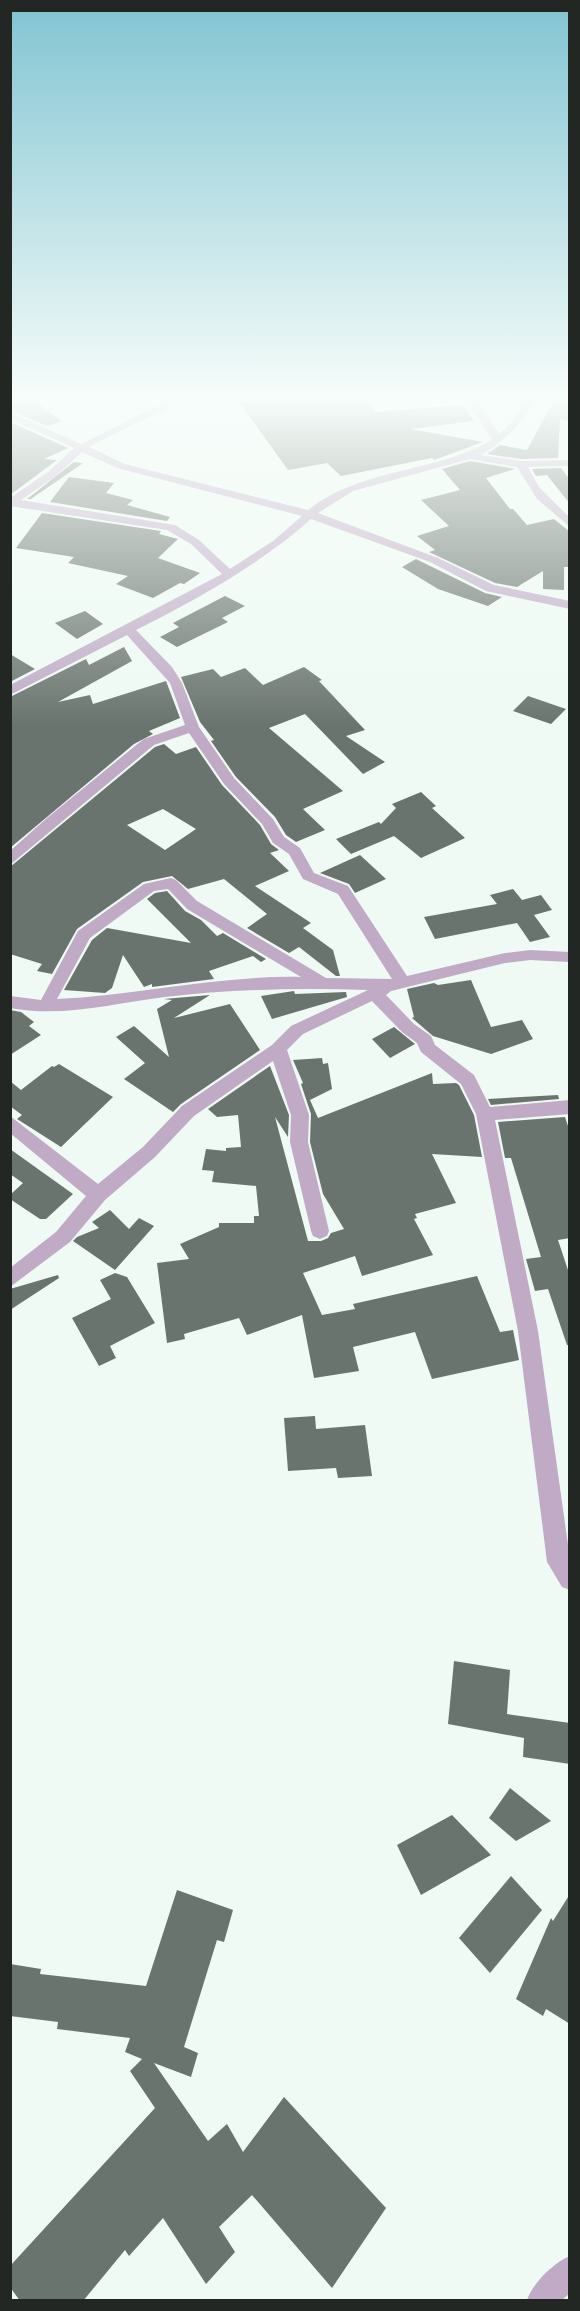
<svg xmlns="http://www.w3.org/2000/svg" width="580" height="2311" font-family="'Titillium Web',sans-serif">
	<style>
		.building { fill: #6a746e; fill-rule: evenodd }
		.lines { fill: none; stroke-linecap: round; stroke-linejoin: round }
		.minor { fill: #c0aac6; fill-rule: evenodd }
	</style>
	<rect width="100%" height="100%" fill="#eefaf3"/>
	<g class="building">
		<path d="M10,402H36L62,421L47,426L10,410Z"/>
		<path d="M239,402H369L376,412L462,405L474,421L410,429L483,442L434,460L432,458L341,476L327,463L288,470Z"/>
		<path d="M553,402H570V421L560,419L558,458L521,459L487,454L500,445L527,450Z"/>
		<path d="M10,422L68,448L44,459L57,460L10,495Z"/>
		<path d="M470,461L515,469L486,478L510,509H513L527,525L554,519L570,532V567H564V590L543,589V571L517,587L495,583L429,552L435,550L417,536L449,526L421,500L460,490L442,469Z"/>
		<path d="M74,462L83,463L31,499H27Z"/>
		<path d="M561,468L570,480V504L547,475L536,476L532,469Z"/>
		<path d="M69,477L114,483L106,493L133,500L127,505L170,517L167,521L50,502Z"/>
		<path d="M42,513L161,531L159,534L178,539L158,558L200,573L184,584L180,583L153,598L116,584L128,576L68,563L74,557L16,548Z"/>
		<path d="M416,559L485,593L502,597L488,606L438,589L402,567Z"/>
		<path d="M225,596L245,606L222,618L228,622L177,647L160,637L179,627L173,623Z"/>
		<path d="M85,611L103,624L77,639L55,623Z"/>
		<path d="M124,647L132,661L58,702L90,695L93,704L166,681L180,718L149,731L153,734L134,744L10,848V697L86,659L89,665Z"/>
		<path d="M10,654L35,669L10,682Z"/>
		<path d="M304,667L322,680L319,681L365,730L346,736L385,762L363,774L305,714L269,728L343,791L303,809L325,830L296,842L286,835L275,817L236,777L211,741L214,740L200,722L181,677L213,669L221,677L245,668L263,685Z"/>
		<path d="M528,696L566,709L551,724L513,711Z"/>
		<path d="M164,744L176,754L196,747L222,785L260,825L271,844L279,850L270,853L289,871L255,886L311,923L303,928L333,950L340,976H336L299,947L289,953L247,928L267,914L224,879L188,889L172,876L143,882L77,929L52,974L37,971L42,964L10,954V867L155,747ZM163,809L196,829L165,850L127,825Z"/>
		<path d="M421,792L436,806L432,808L465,838L421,858L394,836L351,854L336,839L379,822L381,824L396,808L392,804Z"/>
		<path d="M360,855L386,879L355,893L349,884L320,873Z"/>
		<path d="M513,889L522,900L541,895L552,910L534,915L550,937L530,942L517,923L435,939L424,917L497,904L490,895Z"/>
		<path d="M167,891L185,911L201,920L217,936L223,933L266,959L261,962L253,956L209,971L214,979L152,987V984L144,987L123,955L112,988L105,993L64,990L92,940L107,928L191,943L147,899L155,893Z"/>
		<path d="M471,980L491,1027L522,1020L533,1039L491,1054L433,1036L412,1018L414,1017L407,989L434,983L438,985Z"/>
		<path d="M294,991L295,994L346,992L347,997L272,1019L261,996Z"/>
		<path d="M210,995L174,1018L230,1004L260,1050L181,1104L173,1112L124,1079L145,1063L116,1037L134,1026L169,1057L157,1009L172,1000L164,999Z"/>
		<path d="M10,1010L21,1012L34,1022L29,1026L41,1035L10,1055Z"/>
		<path d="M394,1027L415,1044L390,1058L372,1039Z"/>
		<path d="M322,1058L323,1064L328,1063L332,1089L310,1100L318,1118L432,1073L433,1084L456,1083L459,1085L474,1115L482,1157L432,1154L456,1203L415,1214L417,1218L414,1219L433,1255L362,1276L355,1256L303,1273L322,1315L355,1309L353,1304L477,1276L500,1332L513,1330L519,1360L432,1379L415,1332L353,1347L359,1371L314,1378L302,1315L247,1335L239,1318L184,1334L185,1339L167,1343L157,1263L189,1259L180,1244L219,1227V1223H254V1216H259L256,1186L212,1182L214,1171L202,1170L206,1149L226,1151V1148L241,1147L238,1115L217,1117L208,1109L270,1066L289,1115L288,1137L275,1117L308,1241H321L328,1238L331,1233L344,1229L323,1194L310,1142L311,1114L301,1084L303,1083L293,1060Z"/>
		<path d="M59,1064L113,1097L61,1147L17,1119L22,1115L10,1106V1081L21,1090L52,1066L54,1067Z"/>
		<path d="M558,1095L559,1099L491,1105L488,1099Z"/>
		<path d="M565,1117L570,1132V1238L558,1240L570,1276V1345H567L548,1289L535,1291L526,1259L541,1257L511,1158H505L498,1122Z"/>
		<path d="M10,1149L73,1194L46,1219H40L10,1199V1195L23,1183L10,1174Z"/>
		<path d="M110,1210L129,1229L139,1218L154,1226L115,1270L73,1241L77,1237L99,1228L92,1222Z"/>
		<path d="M115,1273L127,1277L155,1323L110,1346L116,1358L99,1366L72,1318L111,1299L100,1280Z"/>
		<path d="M58,1275L59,1278L10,1310V1289Z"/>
		<path d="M315,1416L316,1429L365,1425L372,1476L338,1478L336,1468L288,1471L284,1418Z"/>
		<path d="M454,1661L510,1670L507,1714L570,1723V1764L523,1757L524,1738L448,1724Z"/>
		<path d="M510,1788L551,1821L516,1841L489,1818Z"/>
		<path d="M452,1815L491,1855L421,1895L397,1845Z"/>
		<path d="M511,1876L542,1910L490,1973L459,1938Z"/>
		<path d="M177,1890L233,1910L224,1942L217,1940L184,2047L198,2053L191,2077L154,2063L208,2141L227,2124L243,2152L284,2097L386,2208L332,2288L252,2195L219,2227L235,2252L206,2284L163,2218L129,2256L125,2250L83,2301H20L10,2287V2266L155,2108L130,2071L142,2059L125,2052L130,2038L57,2029L58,2022L10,2016V1964L41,1969L40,1974L146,1986Z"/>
		<path d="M570,1894V2024L546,2009L543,2016L516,1999L551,1918L553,1921Z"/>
	</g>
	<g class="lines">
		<g class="minor">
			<path d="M165,402H178L89,447L125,464L308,510C360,468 432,474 492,440L468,402H478L499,434L511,423L525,402H535C520,425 505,441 481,455L521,461L570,460V466L528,467L539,487L570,518V527L537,499L517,467L470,459L353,491L318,513L438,558L494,585L570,601V609L486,591L430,562L311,519C259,565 198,599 136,630L172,667L182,683L199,727L234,778L273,819L284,837L300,848L314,873L348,886L407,976L505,953L530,950L570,952V962L530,960L505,963L391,991L386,995L414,1024L431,1036L435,1045L474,1075L490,1107L570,1100V1114L495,1120L538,1331L570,1559V1590L562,1587L547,1562L518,1331L476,1114L461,1084L421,1052L417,1043L402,1032L372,1001L303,1034L287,1050L309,1115L308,1142L329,1231L327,1236L320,1239L313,1236L311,1231L290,1142L291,1115L273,1061L194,1116L155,1157L105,1200L70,1242L10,1287V1268L56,1232L86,1196L10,1133V1116L98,1184L143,1147L182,1106L272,1045L291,1026L368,990C300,988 233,989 165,997C114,1003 63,1018 10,1008V996L41,1000L78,931L144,884L171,878L176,880L197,901L326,978L392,979L338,894L303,879L289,854L273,843L262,824L224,784L189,733L154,745L10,865V851L47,818L135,746L144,739L185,725L170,683L127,635L10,695V685L222,574L191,544L167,530L10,506V498L48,472L74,448L10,419V412L81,444ZM82,452L117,468L302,516L273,541L230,569L199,540L175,525L21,500L56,476ZM168,889L187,909L301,977C219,975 139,995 57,999L90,938L154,891Z"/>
			<path d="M570,2256V2293L562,2300H527C533,2283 553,2263 570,2256Z"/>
		</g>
	</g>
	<linearGradient id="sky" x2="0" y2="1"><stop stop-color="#81c4d2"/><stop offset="0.55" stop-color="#f7fdfa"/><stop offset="1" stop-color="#f7fdfa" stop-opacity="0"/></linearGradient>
	<rect width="580" height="726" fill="url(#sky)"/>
	<rect width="580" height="2311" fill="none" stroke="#232724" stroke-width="24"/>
</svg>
